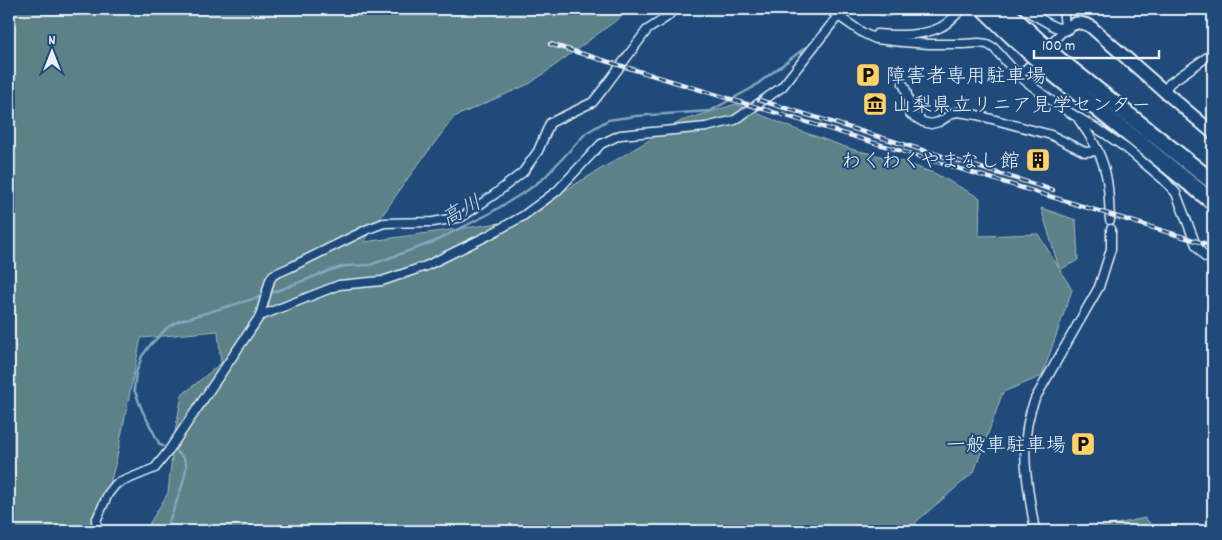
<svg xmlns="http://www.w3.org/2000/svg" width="1222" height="540" font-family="Dekko,'Klee One',sans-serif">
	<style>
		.green { fill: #5c8186; stroke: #a2b9bf }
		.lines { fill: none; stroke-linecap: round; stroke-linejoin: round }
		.stream { stroke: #83a8c0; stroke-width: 2.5 }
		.street-casing { stroke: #e8f1f8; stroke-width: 11 }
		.secondary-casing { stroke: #e8f1f8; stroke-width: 15 }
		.highway-casing { stroke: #e8f1f8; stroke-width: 19 }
		.street { stroke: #1f4a7a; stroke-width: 8 }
		.secondary { stroke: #1f4a7a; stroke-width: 11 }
		.highway { stroke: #1f4a7a; stroke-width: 15 }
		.rail-casing { stroke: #e8f1f8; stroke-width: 4.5 }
		.rail { stroke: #1f4a7a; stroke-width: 2.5; stroke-dasharray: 8; stroke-linecap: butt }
		.highway-bridge-casing { stroke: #e8f1f8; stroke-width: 19; stroke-linecap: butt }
		.highway-bridge { stroke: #1f4a7a; stroke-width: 15 }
		.labels { text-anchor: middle; stroke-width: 4; stroke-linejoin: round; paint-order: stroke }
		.poi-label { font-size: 20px; fill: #e8f1f8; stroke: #1f4a7a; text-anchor: start }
		.water-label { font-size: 21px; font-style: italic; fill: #cfdfea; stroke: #1f4a7a }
	</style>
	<rect width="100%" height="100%" fill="#1f4a7a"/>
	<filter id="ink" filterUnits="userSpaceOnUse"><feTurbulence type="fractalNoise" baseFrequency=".02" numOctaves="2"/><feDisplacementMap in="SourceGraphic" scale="10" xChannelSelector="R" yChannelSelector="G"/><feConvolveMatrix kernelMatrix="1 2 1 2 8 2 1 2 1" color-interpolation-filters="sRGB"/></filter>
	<g filter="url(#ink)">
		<g class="green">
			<path d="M9,9H630L629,11L531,83L454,117L408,178L364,242L514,221L681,121L736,104L792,128L851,149L901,161L936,174L980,198L979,236L1038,234L1059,268L1041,208L1076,220L1078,260L1060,270L1072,290L1042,376L1003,392L974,472L916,522L914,531H145L168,493L174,437L182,395L221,363L218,331L141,338L116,461L98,531H9Z"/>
			<path d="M1145,518L1158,531H1084Z"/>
		</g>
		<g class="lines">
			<g class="stream">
				<path d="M852,9L887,16L907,9"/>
				<path d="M838,13L852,9"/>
				<path d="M269,294L331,270L345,266L370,265L433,242L487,215L528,190L545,177L586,133L608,120L636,116L710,111L752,88L814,41"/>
				<path d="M163,446L160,445L142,410L134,389L136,373L142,356L151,344L168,327L179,321L263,296"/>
				<path d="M164,531C170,521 188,474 186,464C185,459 181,455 177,452"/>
			</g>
			<defs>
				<g id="street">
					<path d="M828,9L863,33L876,39L902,42L929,44H963L979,43L987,44L994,48L1019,76L1057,105L1104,133L1127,149L1164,180L1176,193L1196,245L1205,257L1213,260"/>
					<path d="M1023,9L1055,27L1065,29"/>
					<path d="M877,34C895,36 924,36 941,27C949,23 956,15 962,9"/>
					<path d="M1045,49L1065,29L1064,16L1061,9"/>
					<path d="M1019,76L1037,58"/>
					<path d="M903,84C909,93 908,104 910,114L923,122L931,124L939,122L953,113L958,112L977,115L1051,135L1085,152L1098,151"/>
					<path d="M1164,91L1170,83L1213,53"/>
					<path d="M1079,120C1088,133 1097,146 1102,161C1109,179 1109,201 1110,220"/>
					<path d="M260,316L270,280L273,275L291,267L368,229L384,223L433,222L462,217L495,194L523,172L538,151L550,123L593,102L604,88L647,30L667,17L674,9"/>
					<path d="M98,531L96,521L108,494L116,484L155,468L167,453L260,316L339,285L382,281L426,266L489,235L523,216L557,191L601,144L620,135L706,127L735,120L782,87L838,16"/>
					<path d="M1035,531C1028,487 1017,442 1035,399L1099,287L1111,249V229"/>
				</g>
				<path id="secondary" d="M1065,29C1075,22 1079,21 1090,26L1164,91L1213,133"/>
				<g id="highway">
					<path d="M1058,59L1213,182"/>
					<path d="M1048,69L1213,202"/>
				</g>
			</defs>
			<use href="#street" class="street-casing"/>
			<use href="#secondary" class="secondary-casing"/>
			<use href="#highway" class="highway-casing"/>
			<use href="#street" class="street"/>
			<use href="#secondary" class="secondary"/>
			<use href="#highway" class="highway"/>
			<defs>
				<g id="rail">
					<path d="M550,44L1213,246"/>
					<path d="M759,100L1053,190"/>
				</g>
			</defs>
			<use href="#rail" class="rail-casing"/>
			<use href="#rail" class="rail"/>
			<defs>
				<g id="highway-bridge">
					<path d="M984,9L1012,36L1048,69"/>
					<path d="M1004,9L1058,59"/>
				</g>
			</defs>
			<use href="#highway-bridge" class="highway-bridge-casing"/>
			<use href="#highway-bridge" class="highway-bridge"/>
		</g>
	</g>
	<defs>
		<symbol id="parking-square" viewBox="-11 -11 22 22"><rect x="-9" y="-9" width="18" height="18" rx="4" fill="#ffd166" stroke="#1f4a7a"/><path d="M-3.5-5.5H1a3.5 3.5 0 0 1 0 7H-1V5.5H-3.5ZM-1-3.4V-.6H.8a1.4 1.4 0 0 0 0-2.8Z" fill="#111"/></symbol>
		<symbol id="museum-square" viewBox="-11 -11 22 22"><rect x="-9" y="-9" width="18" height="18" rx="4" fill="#ffd166" stroke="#1f4a7a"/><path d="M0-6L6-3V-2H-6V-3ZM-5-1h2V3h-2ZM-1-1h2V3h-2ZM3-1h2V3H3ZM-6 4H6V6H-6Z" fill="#111"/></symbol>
		<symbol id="building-square" viewBox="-11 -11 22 22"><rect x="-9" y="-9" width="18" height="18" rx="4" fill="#ffd166" stroke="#1f4a7a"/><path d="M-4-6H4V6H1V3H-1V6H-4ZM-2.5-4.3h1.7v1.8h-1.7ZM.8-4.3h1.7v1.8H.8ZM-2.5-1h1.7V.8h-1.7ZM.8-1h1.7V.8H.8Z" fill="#111"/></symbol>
	</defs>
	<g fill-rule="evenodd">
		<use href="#parking-square" x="854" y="61" width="28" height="28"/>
		<use href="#museum-square" x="861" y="90" width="28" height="28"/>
		<use href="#building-square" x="1024" y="146" width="28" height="28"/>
		<use href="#parking-square" x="1069" y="430" width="28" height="28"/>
	</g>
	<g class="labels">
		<g class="poi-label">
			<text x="886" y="82">障害者専用駐車場</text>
			<text x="892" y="111">山梨県立リニア見学センター</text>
			<text x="1020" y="167" text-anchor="end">わくわくやまなし館</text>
			<text x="1066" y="451" text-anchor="end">一般車駐車場</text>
		</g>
		<g class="water-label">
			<text transform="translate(461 210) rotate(-28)" y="7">高川</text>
		</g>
	</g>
	<rect width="1222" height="540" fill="none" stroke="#1f4a7a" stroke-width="30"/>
	<rect x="15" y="15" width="1192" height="510" fill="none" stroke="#e8f1f8" stroke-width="2" filter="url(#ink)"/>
	<g transform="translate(52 52)" stroke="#1f4a7a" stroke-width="4" paint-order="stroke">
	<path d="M0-4L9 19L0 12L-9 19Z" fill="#e8f1f8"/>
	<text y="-8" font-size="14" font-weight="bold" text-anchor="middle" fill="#e8f1f8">N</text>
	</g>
	<path d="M1034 50v8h125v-8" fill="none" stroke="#e8f1f8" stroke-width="2.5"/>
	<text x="1042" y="50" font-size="15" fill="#e8f1f8" stroke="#1f4a7a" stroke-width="4" paint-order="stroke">100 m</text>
</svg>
